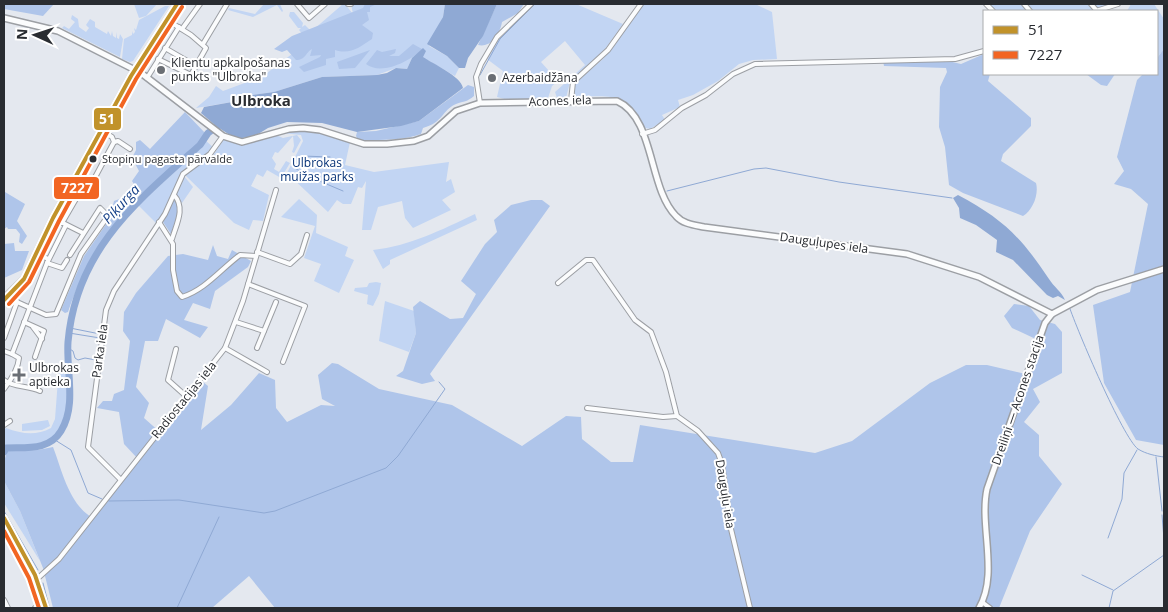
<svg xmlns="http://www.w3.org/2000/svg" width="1168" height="612" font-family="'Open Sans',sans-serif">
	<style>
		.green { fill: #c2d5f3 }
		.forest { fill: #afc5ea }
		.water { fill: #8fa9d4 }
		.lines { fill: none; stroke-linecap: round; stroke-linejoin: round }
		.stream { stroke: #8fa9d4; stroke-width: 1 }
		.river { stroke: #8fa9d4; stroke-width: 7 }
		.street-casing { stroke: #9c9fa4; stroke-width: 6 }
		.secondary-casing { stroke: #9c9fa4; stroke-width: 8 }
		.primary-casing { stroke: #c3c5c8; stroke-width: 8 }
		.street { stroke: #fbfcfd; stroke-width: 4 }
		.secondary { stroke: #fbfcfd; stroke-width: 5 }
		.primary { stroke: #e6eaf1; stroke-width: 5.5 }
		.bus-1-casing { stroke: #fff; stroke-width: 8 }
		.bus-2-casing { stroke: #fff; stroke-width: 8 }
		.bus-1 { stroke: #c1922a; stroke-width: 4 }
		.bus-2 { stroke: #f26522; stroke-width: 4 }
		.poi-dot { fill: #6a6e74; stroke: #fff; stroke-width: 2 }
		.bus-dot { fill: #292c31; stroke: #fff; stroke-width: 2 }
		.labels { text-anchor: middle; stroke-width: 4; stroke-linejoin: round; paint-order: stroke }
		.bus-label { font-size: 11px; fill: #292c31; stroke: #fff; text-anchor: start }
		.poi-label { font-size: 12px; fill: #292c31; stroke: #fff; text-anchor: start }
		.street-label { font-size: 12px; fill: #292c31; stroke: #fff }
		.park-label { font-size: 12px; fill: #063277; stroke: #fff }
		.water-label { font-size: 14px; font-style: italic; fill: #174289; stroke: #fff }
		.quarter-label { font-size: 15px; font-weight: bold; fill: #292c31; stroke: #fff }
		.line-badge { stroke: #fff; stroke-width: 2 }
		.badge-label { font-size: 14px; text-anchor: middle; font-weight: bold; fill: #fff }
	</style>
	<rect width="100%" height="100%" fill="#e4e8ef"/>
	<g class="green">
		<path d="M134,4H157L146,16L139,18Z"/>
		<path d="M264,4H280L283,11L282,12L277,5L253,17L228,10L229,8L255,14Z"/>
		<path d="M343,4H345L353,14L351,4H445L443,17L429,46L447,56L459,68L455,76L422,57L412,58L407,69L396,68L377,75L322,77L274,92L245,96L232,102L196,108L209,97L216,86L223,91L263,76L317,35L313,30Z"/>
		<path d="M533,4H576L623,24L603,52L570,82L566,98H557L555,92L585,65L565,41L541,62L558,81L552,86L548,98L508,100L497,97L503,71L487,59L498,40Z"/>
		<path d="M644,4H755L772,12L777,59L753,60L739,64L718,81L693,95L678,100L680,107L662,115L665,120L650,129L642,127C627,91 609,96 575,97L574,84L603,59Z"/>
		<path d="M986,4H1118L1097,11H993Z"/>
		<path d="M1131,4H1154L1164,19V49L1157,58V11H1127Z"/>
		<path d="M165,6H169L133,61L130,62L122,59L124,39L132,35V31L133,34L135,32L134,28L136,30L139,20Z"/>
		<path d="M290,12H294L303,23L302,27L305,25L311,31L305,37L299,30L301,28H298L289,16Z"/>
		<path d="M72,15L78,19L79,27L86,32L89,28L86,25L90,19L95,22V27L107,34L108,31L111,36L112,31L113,36L116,38V32L117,38L119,39L120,34L123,39L120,57L62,28L64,26L69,29L75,22L71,19Z"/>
		<path d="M293,130L319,131L350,142L345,165L374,172L449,162L446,182L451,179L455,192L442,200L451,210L413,228L405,218L402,201L378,207L371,230H362L366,181L362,188L358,187L351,204H343L337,200L328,212L287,173L303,141L301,135L282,133Z"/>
		<path d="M276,135L283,138L297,135L301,140L294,153L292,152L294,146L293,136L278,153L275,152L272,158L276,164L274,169L279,172L286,161L290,163L281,178L267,170L263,177L257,174L251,186L269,195L263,221L253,220L249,230L234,223L185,175L212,157L224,139L242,145Z"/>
		<path d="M205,140L214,148L182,173L166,210L156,223L138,205L202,147Z"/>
		<path d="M184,176L193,187L182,203L176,195Z"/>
		<path d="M299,199L317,215L316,233L348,247L345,256L354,260L339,293L314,281L321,264L304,258L315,226L281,217Z"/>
		<path d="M475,214L477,220L390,260V264L383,269L373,250C410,246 441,230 475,214Z"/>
		<path d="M376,282L381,283L379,294L373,306L367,304L368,295L354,291L355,288L367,287L369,283Z"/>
		<path d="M385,301L414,311L416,333L409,352L379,341Z"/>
		<path d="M59,366L68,368C69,390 71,434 45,443C32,447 18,445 5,445L4,430L6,428C22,434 36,436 51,428L55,419Z"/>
		<path d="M48,420L50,426L42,430L22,431V424Z"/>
		<path d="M4,481L20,511L40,561L4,503Z"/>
	</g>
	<g class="forest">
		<path d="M4,4H54L43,16L4,9Z"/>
		<path d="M365,4H377L370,7V12H367L369,20L362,25L373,33L372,39C360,47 350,55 335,50V57L326,59V65L304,72L299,67L320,57L321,55L310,56L312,49C305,53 306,60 296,60L287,50L282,52L274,49L292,36L363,8Z"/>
		<path d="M497,4H524L518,13L502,22C500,33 492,48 478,45Z"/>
		<path d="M413,44L422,49C411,61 381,76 366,64L377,50L382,52L396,49L395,53L389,56H399Z"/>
		<path d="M1164,49V445L1136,440L1104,383L1093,305L1130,292L1148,204L1131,189L1114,184L1124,171L1117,157L1137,80L1143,74H1157V58Z"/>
		<path d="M370,50L355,68L339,69L337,62Z"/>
		<path d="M984,54V74H990L988,81L1031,118V126L1003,154L1001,161L1036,183C1039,194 1033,210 1023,216L963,193L949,185L945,147L939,127L940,87L947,72L946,68L884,66L883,61L944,60L961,64Z"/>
		<path d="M1086,74H1115L1107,86L1101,85Z"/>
		<path d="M468,85L474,87V96C467,102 464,101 456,104C441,111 444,122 423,128L421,134C402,141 379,140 358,140L356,136L357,132L376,131L419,121Z"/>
		<path d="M185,112L205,133L198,145L144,195L139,192L132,181L139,171L132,158L136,150V142L140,140L150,149Z"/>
		<path d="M4,186L5,192L25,204L17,221L27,236L22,244L19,242L20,234L16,229H8L7,227L4,229Z"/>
		<path d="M122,198L131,202L135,199L138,202C107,235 82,269 68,312L65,313L61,310L84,256L109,220L114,201Z"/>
		<path d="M174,199L179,210L171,234L163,222Z"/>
		<path d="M531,200H542L550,206L430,374L435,381L422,384L396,376L403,371L416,333L413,307L420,301L450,319L463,318L476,294L461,281L485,244L497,232L494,220L511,205Z"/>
		<path d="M14,243L15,251H29L22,270L4,278V244Z"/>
		<path d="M213,245L217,256L228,259L232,250L251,261L248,267L215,291L210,309L193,303L184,320L208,327L200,338L166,319L158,341H145L136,387L149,403L144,418L161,433L203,382L208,386L201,430L231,405L259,373L275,380L276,408L287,422L321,405L335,406L322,399L318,375L332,363L338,364L379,389L452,405L522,446L566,416L581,417L582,439L611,462H633L640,425L815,453L852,441L930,383L966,365H987L1030,375L1040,341L1012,328L1004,316L1014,304L1029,306L1040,320L1055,324L1062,332V373L1033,389L1040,402L1024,422L1039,435V456L1062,484L1030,531L999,608H275L249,576L212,608H53L43,568L20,511L4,481V462L7,451L38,450L53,447C62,470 69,505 93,518L139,460L124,444L119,412L97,408L103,401H112L114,394L124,390L130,341L123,331L124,312L136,293L168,256L183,254L208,260Z"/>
	</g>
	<g class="water">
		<path d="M445,4H497L483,36L468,58L465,68H459L447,56L427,44L443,17Z"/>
		<path d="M423,48L426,51L423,57C433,64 461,76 463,88L419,121L401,126L357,132L322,123L287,122L268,128L255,136L236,139L216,126L201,113L204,107L232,102L245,96L274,92L322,77L377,75L387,73L396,68L407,69L412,58Z"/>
		<path d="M958,195C1003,219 1021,237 1049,279C1054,287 1061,291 1065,300L1058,296L1053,298L1047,295L1013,260L996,252L997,240L976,225L960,218L959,208L953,198Z"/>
	</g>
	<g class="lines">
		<g class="stream">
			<path d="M480,75L500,39L535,4"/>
			<path d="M302,156L330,157"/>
			<path d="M293,167L310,177L343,191"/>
			<path d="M667,191L754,169L766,168L839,182L952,198"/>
			<path d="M1069,306C1077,330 1123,438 1138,449C1146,454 1156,456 1164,457"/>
			<path d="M70,328L100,334"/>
			<path d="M69,333L100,338"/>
			<path d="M68,348L73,351L75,358L78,360L85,358L96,360"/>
			<path d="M55,440L71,450L88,493L102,499"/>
			<path d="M4,446L6,449"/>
			<path d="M1156,457L1162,511"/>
			<path d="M109,501L179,500L264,513L275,511L386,468L398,456L445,389L439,382"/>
			<path d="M4,511L38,570"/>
			<path d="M1162,515L1164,539"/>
			<path d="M1108,538L1122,499L1124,473L1137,450"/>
			<path d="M1082,575L1113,590"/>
			<path d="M43,583L49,606"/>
			<path d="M177,608L219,517"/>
			<path d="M1109,608L1113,591L1164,555"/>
		</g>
		<path class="river" d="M4,452L6,448C26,447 49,451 61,431C77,405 66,371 68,342C76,250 136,202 200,145L208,133L219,125"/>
		<defs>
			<g id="street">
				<path d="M297,4L309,18L325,4"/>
				<path d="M348,4H351"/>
				<path d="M986,4L993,11"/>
				<path d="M1024,4L1030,11"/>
				<path d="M1091,4L1097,11"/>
				<path d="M1096,11L1118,4"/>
				<path d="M182,29L200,4"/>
				<path d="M203,44L227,4"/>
				<path d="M165,48L196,66"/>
				<path d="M158,59L191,75L206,48L191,35L167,20"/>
				<path d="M147,78L179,27"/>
				<path d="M571,101L573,82L608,50L641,4"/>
				<path d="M480,103L476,77L481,64L497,37L531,4"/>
				<path d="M642,134L655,130L682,108L706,95L733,74L755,64L955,59L984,51"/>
				<path d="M114,142L118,141L130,149"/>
				<path d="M71,187L86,194L114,142L112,137L101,130"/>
				<path d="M53,218L83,233"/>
				<path d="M159,222L173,244V270L177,291L182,297C205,290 221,269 240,255L256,256"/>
				<path d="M62,223L80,192"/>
				<path d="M172,239C176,225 186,208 174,195"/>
				<path d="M257,252L290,264L301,254L307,235"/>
				<path d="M36,253L48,259"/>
				<path d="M47,263L62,268L67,260"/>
				<path d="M558,283L586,260H593L635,320L651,332L666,372L677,416L698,431L718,453L722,464L731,529L750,608"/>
				<path d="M248,284L305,306L283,362"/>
				<path d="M17,302L46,315L56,314L81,254L108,216L100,208L70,255"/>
				<path d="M24,322L44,331L35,357"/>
				<path d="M236,322L264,331"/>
				<path d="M33,327L42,339"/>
				<path d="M4,338L17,302L13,291"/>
				<path d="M225,348L267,372"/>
				<path d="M257,348L276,302"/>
				<path d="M176,349L168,380L187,397"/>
				<path d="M4,351L12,354L47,263L66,225"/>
				<path d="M4,380C14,388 27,385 40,391"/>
				<path d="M4,389C11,380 18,370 19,358L12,354"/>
				<path d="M587,408L663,417L677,416"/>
				<path d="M4,425L10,421"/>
				<path d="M120,479L88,447L106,310L114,291L165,214L183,174L210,154L223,136"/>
				<path d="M37,579L59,559L225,348L243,301L276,190"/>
				<path d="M4,600L8,608"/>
				<path d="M982,602L990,608"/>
				<path d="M35,608L45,606"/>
			</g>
			<g id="secondary">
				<path d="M4,18L58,31L141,73L223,136L242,142L289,129L303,128L320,130L364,144H387L414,141L428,136L456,111L480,103L617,101C655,118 648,188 676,216C683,224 694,225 704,227L907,254L979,277L1052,314"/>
				<path d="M979,608C999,574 979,526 987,489L1045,323L1052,314L1097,290L1164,269"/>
			</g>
			<g id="primary">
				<path d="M4,298L24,279L53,218L131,76L177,4"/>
				<path d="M4,518L35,575L46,608"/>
			</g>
		</defs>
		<use href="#street" class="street-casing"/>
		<use href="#secondary" class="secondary-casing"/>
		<use href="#primary" class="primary-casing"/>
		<use href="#street" class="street"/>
		<use href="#secondary" class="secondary"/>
		<use href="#primary" class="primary"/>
		<defs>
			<g id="bus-1">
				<path d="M4,300L24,279L53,218L131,76L177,4"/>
				<path d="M4,518L35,575L46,608"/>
			</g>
			<g id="bus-2">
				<path d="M9,304L29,282L59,221L136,79L182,7"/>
				<path d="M4,531L29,578L39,608"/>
			</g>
		</defs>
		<use href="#bus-1" class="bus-1-casing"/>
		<use href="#bus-2" class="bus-2-casing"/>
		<use href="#bus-1" class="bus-1"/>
		<use href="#bus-2" class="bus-2"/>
	</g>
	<g class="poi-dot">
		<circle cx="161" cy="70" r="5"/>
		<circle cx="492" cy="78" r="5"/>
		<path d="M16.5 367.5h5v5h5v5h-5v5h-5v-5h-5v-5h5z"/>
	</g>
	<circle class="bus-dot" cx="93" cy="159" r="4.5"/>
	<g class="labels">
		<g class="bus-label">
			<text x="102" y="163">Stopiņu pagasta pārvalde</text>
		</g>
		<g class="poi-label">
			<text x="171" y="67">Klientu apkalpošanas<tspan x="171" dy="14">punkts "Ulbroka"</tspan></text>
			<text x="502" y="82">Azerbaidžāna</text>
			<text x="29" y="372">Ulbrokas<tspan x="29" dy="14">aptieka</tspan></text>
		</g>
		<g class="street-label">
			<text transform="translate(560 101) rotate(-2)" y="4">Acones iela</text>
			<text transform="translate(824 243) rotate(8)" y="4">Dauguļupes iela</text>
			<text transform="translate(100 351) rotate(-82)" y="4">Parka iela</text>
			<text transform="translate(184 400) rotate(-51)" y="4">Radiostacijas iela</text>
			<text transform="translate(1018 400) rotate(-71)" y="4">Dreiliņi — Acones stacija</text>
			<text transform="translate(725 494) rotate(81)" y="4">Dauguļu iela</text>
		</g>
		<g class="park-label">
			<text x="317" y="167">Ulbrokas<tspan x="317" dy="14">muižas parks</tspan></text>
		</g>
		<g class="water-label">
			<text transform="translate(121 204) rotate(-47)" y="5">Piķurga</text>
		</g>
		<g class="quarter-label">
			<text x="261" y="106">Ulbroka</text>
		</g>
	</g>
	<g class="line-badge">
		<rect x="93" y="107" width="29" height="24" rx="5" fill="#c1922a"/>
		<rect x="53" y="176" width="47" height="24" rx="5" fill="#f26522"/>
	</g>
	<g class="badge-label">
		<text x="107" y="124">51</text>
		<text x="77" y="193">7227</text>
	</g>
	<rect width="1168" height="612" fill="none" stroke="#292c31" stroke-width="10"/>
	<rect x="983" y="10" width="175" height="65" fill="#ffffff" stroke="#a9abad"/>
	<rect x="993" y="26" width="25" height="8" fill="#c1922a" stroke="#a9abad"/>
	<text x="1028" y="35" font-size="15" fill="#292c31">51</text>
	<rect x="993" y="51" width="25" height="8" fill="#f26522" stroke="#a9abad"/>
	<text x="1028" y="60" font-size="15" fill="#292c31">7227</text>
	<g transform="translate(35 35) rotate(273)" stroke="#ffffff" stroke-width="4" paint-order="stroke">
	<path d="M0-4L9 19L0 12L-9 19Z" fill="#292c31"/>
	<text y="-8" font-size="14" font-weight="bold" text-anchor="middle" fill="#292c31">N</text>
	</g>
</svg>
